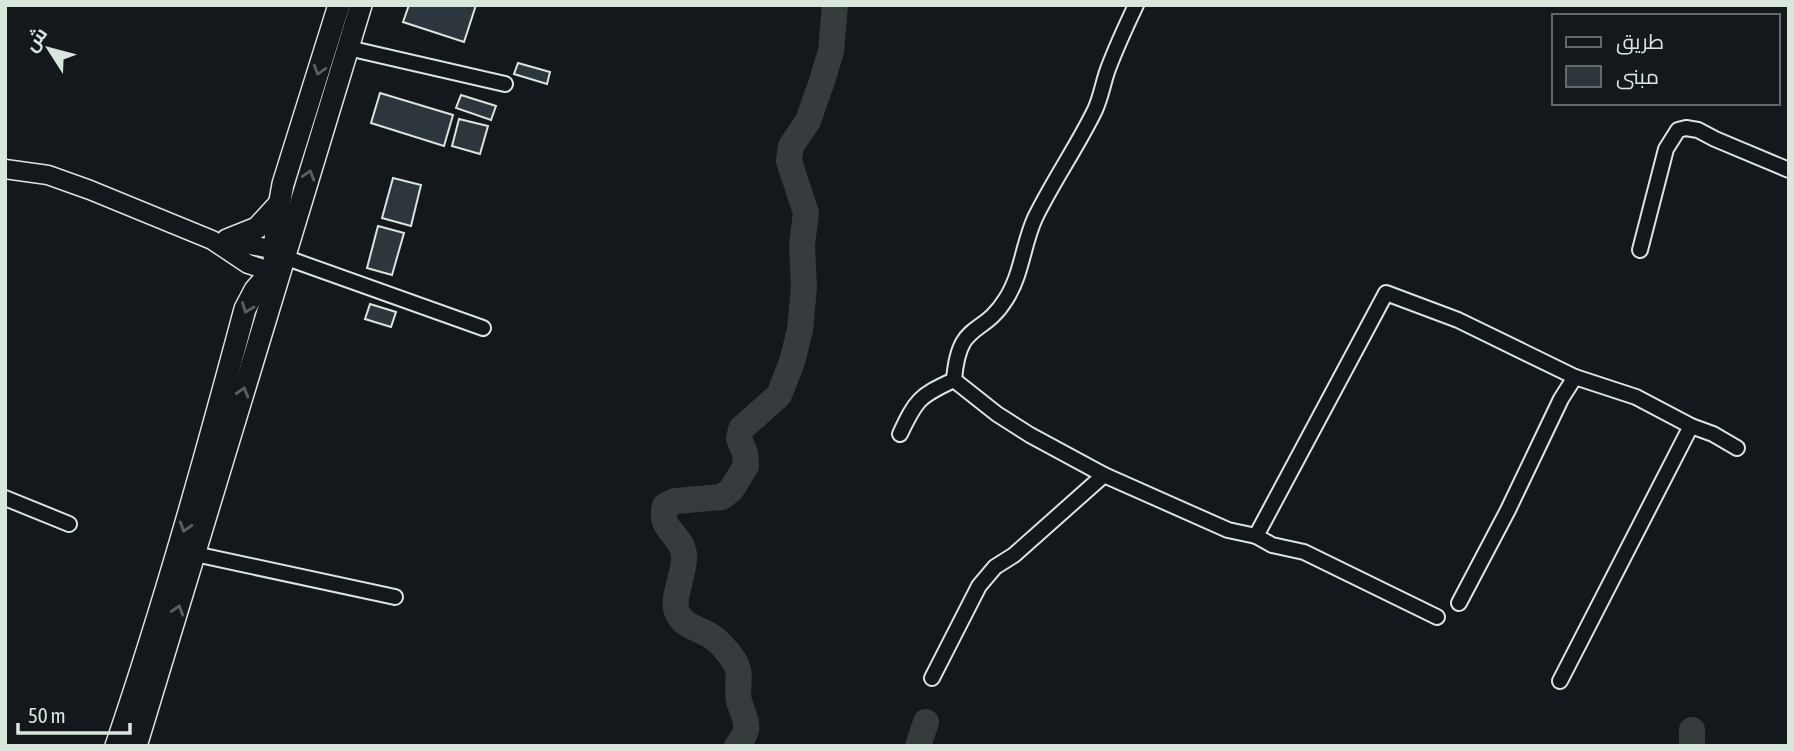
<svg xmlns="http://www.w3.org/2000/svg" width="1794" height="751" font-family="'Asap Condensed',Cairo,sans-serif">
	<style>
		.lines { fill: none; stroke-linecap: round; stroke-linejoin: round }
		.river { stroke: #363b3e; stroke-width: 26 }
		.building { fill: #2c363c; stroke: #d8e6dc; stroke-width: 2 }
		.minor-casing { stroke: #d8e6dc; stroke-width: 18 }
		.tertiary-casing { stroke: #d8e6dc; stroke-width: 21 }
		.primary-casing { stroke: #d8e6dc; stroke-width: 24 }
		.minor { stroke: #14181c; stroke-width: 14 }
		.tertiary { stroke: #14181c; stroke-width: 18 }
		.primary { stroke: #14181c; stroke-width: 21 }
		.oneway { stroke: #59605f }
	</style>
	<rect width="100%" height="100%" fill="#14181c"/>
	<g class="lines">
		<g class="river">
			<path d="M1692,730V746"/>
			<path d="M737,746C753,725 745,722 739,701C736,688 742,676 736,664C731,655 720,642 711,636C699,628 683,627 677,612C671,598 686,571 684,554C681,533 658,530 665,506L675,501L722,497L731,490L746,466L745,453L739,439L741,429L779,395L792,362L800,330L804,287L802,245L806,213L789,161L791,146L808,121L822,81L831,51L835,5"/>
			<path d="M918,746L926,722"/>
		</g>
	</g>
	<g class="building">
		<path d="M409,5H476L464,42L403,22Z"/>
		<path d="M518,63L550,72L547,84L514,74Z"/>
		<path d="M380,93L453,115L444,146L371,123Z"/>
		<path d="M461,95L496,106L491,120L456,108Z"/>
		<path d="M459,119L488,126L480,154L452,146Z"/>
		<path d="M393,178L421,185L411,226L382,218Z"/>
		<path d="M378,226L404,233L392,275L367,268Z"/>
		<path d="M370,304L396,312L391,327L365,319Z"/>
	</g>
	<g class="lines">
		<defs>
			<g id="minor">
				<path d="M348,48L505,84"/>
				<path d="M1640,250L1666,149L1678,130L1686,128L1698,130L1715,139L1789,170"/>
				<path d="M284,257L483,328"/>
				<path d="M954,380L997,414L1030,435L1104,475L1228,530L1256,536L1272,545L1304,552L1437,617"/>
				<path d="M954,380C959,319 982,338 1006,299C1022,274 1023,244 1035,218C1053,181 1077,147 1095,110C1101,97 1103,83 1108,69C1116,48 1126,26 1136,5"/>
				<path d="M900,434C916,400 919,396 954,380"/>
				<path d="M5,498L69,524"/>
				<path d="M1256,536L1386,293L1458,320L1575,377L1636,397L1691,426L1713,434L1737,448"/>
				<path d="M195,554L395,597"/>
				<path d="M1459,603L1508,510L1561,399L1575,377"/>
				<path d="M932,678L979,586L995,567L1014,555L1104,475"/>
				<path d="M1560,681L1691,426"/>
			</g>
			<g id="tertiary">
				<path d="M5,169L48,175L90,190L212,240L248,264L279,274"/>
				<path d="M226,240L266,248L284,257"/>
			</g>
			<g id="primary">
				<path d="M227,240L257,228L279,204"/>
				<path d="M116,746C165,602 206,455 245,309L255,290L271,272L274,264L276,223L283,184L339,5"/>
				<path d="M136,746L361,5"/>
			</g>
		</defs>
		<use href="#minor" class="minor-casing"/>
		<use href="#tertiary" class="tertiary-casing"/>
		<use href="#primary" class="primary-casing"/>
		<use href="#minor" class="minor"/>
		<use href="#tertiary" class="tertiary"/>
		<use href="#primary" class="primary"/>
	</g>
	<defs><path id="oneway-chevron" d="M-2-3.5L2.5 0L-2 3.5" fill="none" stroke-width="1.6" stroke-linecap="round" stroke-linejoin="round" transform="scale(1.75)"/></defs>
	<g class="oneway">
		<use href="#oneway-chevron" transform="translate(319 70) rotate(107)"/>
		<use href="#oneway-chevron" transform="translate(309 175) rotate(-73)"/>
		<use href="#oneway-chevron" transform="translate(247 308) rotate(111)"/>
		<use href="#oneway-chevron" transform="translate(243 392) rotate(-73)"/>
		<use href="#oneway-chevron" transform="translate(185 527) rotate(107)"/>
		<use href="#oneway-chevron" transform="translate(178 610) rotate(-73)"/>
	</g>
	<rect width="1794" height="751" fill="none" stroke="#d8e6dc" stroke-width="14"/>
	<rect x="1552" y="14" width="228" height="91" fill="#14181c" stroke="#626a69" stroke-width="2"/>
	<rect x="1566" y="37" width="35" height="10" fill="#14181c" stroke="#626a69" stroke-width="2"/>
	<text x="1616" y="49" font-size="21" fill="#d8e6dc">طريق</text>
	<rect x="1566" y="66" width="35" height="21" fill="#2c363c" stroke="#626a69" stroke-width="2"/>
	<text x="1616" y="84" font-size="21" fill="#d8e6dc">مبنى</text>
	<g transform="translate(49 49) rotate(306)" stroke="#14181c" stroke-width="5" paint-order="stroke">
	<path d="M0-5L12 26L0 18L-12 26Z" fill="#d8e6dc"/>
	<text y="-10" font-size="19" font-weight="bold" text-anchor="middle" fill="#d8e6dc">ش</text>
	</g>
	<path d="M18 723v10h112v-10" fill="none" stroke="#d8e6dc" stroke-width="3.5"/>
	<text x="28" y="723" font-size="21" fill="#d8e6dc" stroke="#14181c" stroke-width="5" paint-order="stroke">50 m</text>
</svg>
